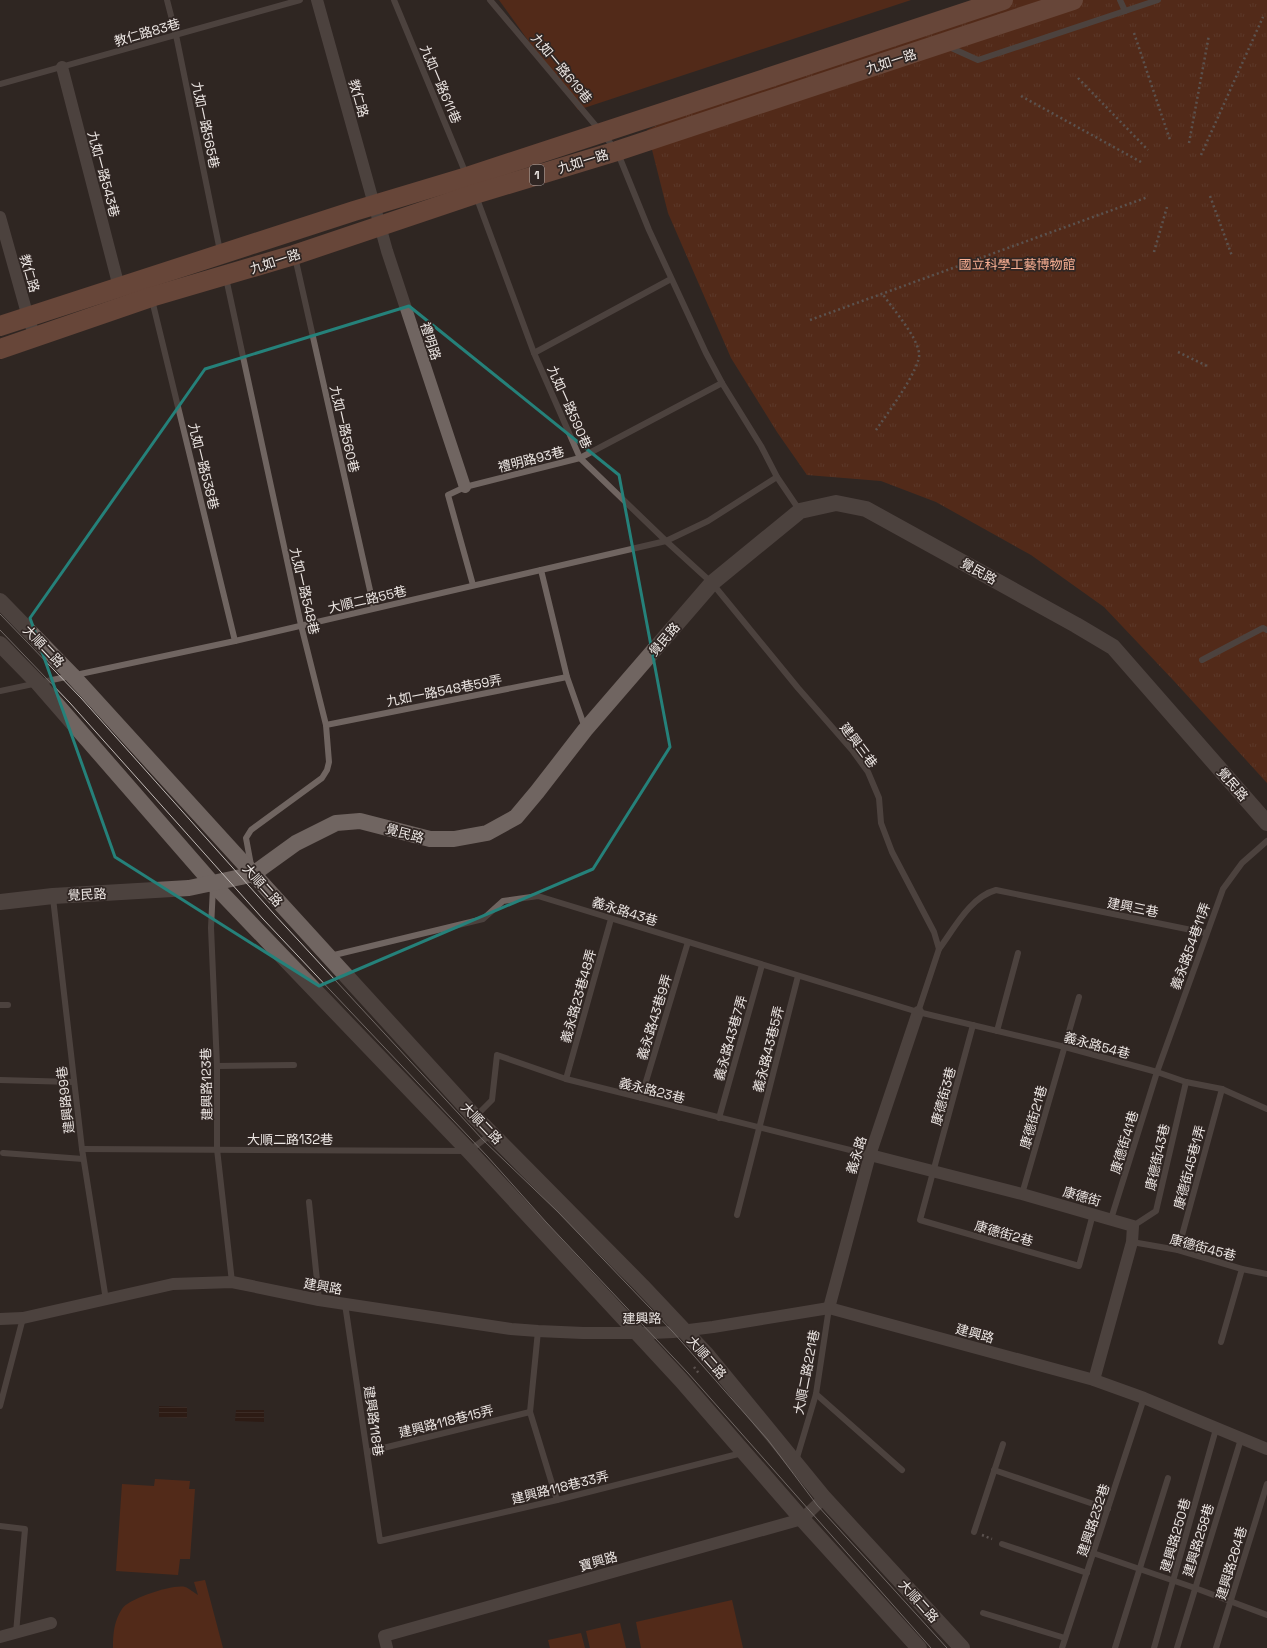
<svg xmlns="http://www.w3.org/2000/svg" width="1267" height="1648" font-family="'Space Grotesk','Noto Sans TC',sans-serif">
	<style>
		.green { fill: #7d300e }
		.park { fill: url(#park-tufts) }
		.water { fill: url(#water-rules) }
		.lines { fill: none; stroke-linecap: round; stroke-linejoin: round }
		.path { stroke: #908885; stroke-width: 2.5; stroke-dasharray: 2 3; stroke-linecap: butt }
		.service { stroke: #706561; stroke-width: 6 }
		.minor { stroke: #706561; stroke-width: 12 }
		.tertiary { stroke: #706561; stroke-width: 16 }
		.primary { stroke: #ab6d54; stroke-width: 20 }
		.tram { stroke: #c1bab7; stroke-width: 1 }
		.marked { fill: none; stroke: #25817a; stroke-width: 3; stroke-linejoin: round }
		.labels { text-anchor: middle; stroke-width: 3.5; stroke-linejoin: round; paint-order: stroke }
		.shield { fill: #302623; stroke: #b4aca9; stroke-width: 1 }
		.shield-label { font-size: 12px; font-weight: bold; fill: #ece6e3 }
		.street-label { font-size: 13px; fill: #ece6e3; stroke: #302623 }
		.park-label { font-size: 13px; fill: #f8af93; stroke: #302623 }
	</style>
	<defs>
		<pattern id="park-tufts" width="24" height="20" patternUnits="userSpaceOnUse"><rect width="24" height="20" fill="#7d300e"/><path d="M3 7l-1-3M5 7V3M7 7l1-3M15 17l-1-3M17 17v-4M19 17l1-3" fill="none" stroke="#904e31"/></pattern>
		<pattern id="water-rules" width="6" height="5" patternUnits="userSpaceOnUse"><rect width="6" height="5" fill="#2a0e04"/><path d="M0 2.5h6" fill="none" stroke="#493128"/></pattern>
	</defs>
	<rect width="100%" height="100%" fill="#302623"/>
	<g class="green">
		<path d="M499,0H911L578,110Z"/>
		<path d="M155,1479L190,1481L189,1489H195L190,1559H180L178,1575L116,1571L122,1484L154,1486Z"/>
		<path d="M205,1580L223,1648H113C113,1634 114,1621 122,1609C128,1599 173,1584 185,1587C189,1588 194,1593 198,1595L194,1582Z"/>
		<path d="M732,1600L743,1648H641L636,1622Z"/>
		<path d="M620,1623L626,1648H590L586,1631Z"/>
		<path d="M581,1633L585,1648H550L548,1640Z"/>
	</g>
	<path class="park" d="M996,0H1267V783L1174,681L1104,607L1031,555L936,502L881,481L807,475L777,432L731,358L668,213L647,130L678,115Z"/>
	<g class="water">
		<path d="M159,1406L187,1407V1418L159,1417Z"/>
		<path d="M236,1410H264V1422L235,1421Z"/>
	</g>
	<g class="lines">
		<g class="path">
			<path d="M1134,33L1170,140"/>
			<path d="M1078,78L1148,150"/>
			<path d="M1021,96L1141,162"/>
			<path d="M1189,143L1209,35"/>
			<path d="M1201,155L1263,17"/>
			<path d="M1210,196L1232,256"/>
			<path d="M1154,252L1167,207"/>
			<path d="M810,320L1148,197"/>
			<path d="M1178,352L1207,366"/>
			<path d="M876,430C885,417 922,367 919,353C917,336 892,308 882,293"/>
			<path d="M694,1367L700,1375"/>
			<path d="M982,1535L992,1539"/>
		</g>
		<g class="service">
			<path d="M167,0L176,35L220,251"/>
			<path d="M394,0L466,174"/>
			<path d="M490,0L617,151L649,230L706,353L722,383L761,446L777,477L800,511"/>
			<path d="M1120,0L1125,11"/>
			<path d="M947,46L978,60L1158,0"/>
			<path d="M0,84L300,0"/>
			<path d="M476,196L534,353L580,458L666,541L712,583L798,688L852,750L868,772L879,798L881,823L892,852L934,932L939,949L918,1012"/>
			<path d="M295,257L374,608"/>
			<path d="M226,278L301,625L326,725L329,762L327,770L322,778L251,830L246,838L251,865"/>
			<path d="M152,300L235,641"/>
			<path d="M534,353L671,279"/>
			<path d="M541,570L567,677L585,728"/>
			<path d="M473,585L448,495L465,487L580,458L722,383"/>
			<path d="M1202,660L1263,628L1267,630"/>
			<path d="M0,691L235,641L666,541L708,521L777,477"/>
			<path d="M326,725L567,677"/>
			<path d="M213,887L211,928L217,1066V1149L232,1282"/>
			<path d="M53,898L82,1149L106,1300"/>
			<path d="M939,949C954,929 970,897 996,890L1206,933"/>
			<path d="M330,956L483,919L503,901L538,896L918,1012L1065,1047L1157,1072L1186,1082L1222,1089L1267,1109"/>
			<path d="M0,1005H8"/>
			<path d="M973,1025L920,1220L1079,1266L1093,1214"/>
			<path d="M997,1031L1018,953"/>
			<path d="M217,1066L294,1065"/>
			<path d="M566,1079L611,919"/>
			<path d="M0,1080L74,1082"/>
			<path d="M641,1098L688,942"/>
			<path d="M475,1117L492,1100L497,1055L566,1079L870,1155"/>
			<path d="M719,1118L762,965"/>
			<path d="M82,1149L469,1151L490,1135"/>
			<path d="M3,1153L83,1159"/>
			<path d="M1022,1194L1079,997"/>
			<path d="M309,1202L319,1300"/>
			<path d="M737,1215L798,976"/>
			<path d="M1111,1219L1157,1072L1223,889L1242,863L1267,841"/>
			<path d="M1133,1226L1156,1211L1186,1082"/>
			<path d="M1132,1242L1178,1250L1242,1269L1267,1274"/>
			<path d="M1178,1250L1222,1089"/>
			<path d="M345,1304L380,1541L557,1500L742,1453"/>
			<path d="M538,1331L530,1412L557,1500"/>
			<path d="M1221,1342L1242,1269"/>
			<path d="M816,1394L902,1470"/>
			<path d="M0,1406L23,1318"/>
			<path d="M367,1452L530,1412"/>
			<path d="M796,1461L816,1394L829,1308"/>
			<path d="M994,1470L1108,1509"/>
			<path d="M0,1526L25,1529L16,1633"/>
			<path d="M974,1532L1003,1444"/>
			<path d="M1002,1544L1087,1573"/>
			<path d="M1093,1553L1195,1588L1267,1615"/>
			<path d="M983,1613L1065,1638"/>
			<path d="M1062,1648L1144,1398"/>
			<path d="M1115,1648L1168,1478"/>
			<path d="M1154,1648L1216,1429"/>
			<path d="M1177,1648L1241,1439"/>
			<path d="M1216,1648L1267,1484"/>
		</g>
		<g class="minor">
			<path d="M317,0L387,251L465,487"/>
			<path d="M62,67L119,287"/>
			<path d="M0,217L28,317L35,337"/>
			<path d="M870,1155L1022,1194L1133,1226L1132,1242L1094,1380"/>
			<path d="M829,1308L870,1155L918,1012"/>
			<path d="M0,1319L23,1318L173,1284L232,1282L319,1300L511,1329L538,1331L583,1333H651L673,1332L713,1327L829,1308L1094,1380L1144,1398L1267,1449"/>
			<path d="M0,1637L51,1623"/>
			<path d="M387,1648L384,1636L802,1519L824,1498"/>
		</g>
		<g class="tertiary">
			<path d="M0,601L72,675L475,1117L642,1286L707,1355L824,1498L962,1648"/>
			<path d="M0,644L38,683L213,884L469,1151L681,1380L802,1519L919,1648"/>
			<path d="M0,902L53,896L189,888L241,877L253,874L296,843L336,823L360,821L430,839H454L487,833L516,817L537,792L585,730L712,583L800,511L836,503L866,509L1076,625L1113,647L1267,823"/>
		</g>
		<g class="primary">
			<path d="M0,326L354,211L467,177L674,109L1003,0"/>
			<path d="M0,349L151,297L294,255L475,194L617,151L1073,0"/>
		</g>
		<g class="tram">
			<path d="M0,614L81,698L274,914L483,1140L558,1212L673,1332L768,1440L817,1505L947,1648"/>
			<path d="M0,630L70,703L263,919L487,1156L546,1222L688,1373L931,1648"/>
		</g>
	</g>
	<path d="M0 0H1267V1648H0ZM409,306L619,475L670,747L593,869L319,986L115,857L30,618L205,369Z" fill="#302623" fill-opacity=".55" fill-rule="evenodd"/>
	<path class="marked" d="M409,306L619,475L670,747L593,869L319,986L115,857L30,618L205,369Z"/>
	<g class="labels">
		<rect class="shield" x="530" y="165" width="14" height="20" rx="3"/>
		<g class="shield-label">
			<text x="537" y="179">1</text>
		</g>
		<g class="street-label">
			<text transform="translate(147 32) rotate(-16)" y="5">教仁路83巷</text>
			<text transform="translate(891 61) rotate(-18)" y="5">九如一路</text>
			<text transform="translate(562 68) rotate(50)" y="5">九如一路619巷</text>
			<text transform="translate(441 84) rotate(67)" y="5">九如一路611巷</text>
			<text transform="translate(359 98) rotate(74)" y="5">教仁路</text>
			<text transform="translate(206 125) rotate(78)" y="5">九如一路565巷</text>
			<text transform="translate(583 161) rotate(-17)" y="5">九如一路</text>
			<text transform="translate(104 174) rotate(75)" y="5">九如一路543巷</text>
			<text transform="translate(275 261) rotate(-18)" y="5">九如一路</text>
			<text transform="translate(30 273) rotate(74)" y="5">教仁路</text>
			<text transform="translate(431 341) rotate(72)" y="5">禮明路</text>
			<text transform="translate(570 407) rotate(66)" y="5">九如一路590巷</text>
			<text transform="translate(345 429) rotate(77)" y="5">九如一路560巷</text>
			<text transform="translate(531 459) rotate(-14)" y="5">禮明路93巷</text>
			<text transform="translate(204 466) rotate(76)" y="5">九如一路538巷</text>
			<text transform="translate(979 571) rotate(29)" y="5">覺民路</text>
			<text transform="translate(305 591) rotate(77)" y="5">九如一路548巷</text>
			<text transform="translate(367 599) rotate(-13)" y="5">大順二路55巷</text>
			<text transform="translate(664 639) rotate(-49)" y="5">覺民路</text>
			<text transform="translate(44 646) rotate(46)" y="5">大順二路</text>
			<text transform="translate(444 690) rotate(-11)" y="5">九如一路548巷59弄</text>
			<text transform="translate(859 745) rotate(53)" y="5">建興三巷</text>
			<text transform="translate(1233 784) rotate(49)" y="5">覺民路</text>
			<text transform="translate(405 833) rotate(15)" y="5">覺民路</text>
			<text transform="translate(263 885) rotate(48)" y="5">大順二路</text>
			<text transform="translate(87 894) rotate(-3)" y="5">覺民路</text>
			<text transform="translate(1133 907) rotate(11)" y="5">建興三巷</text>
			<text transform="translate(625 911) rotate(17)" y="5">義永路43巷</text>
			<text transform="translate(1190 946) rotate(-70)" y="5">義永路54巷11弄</text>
			<text transform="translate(578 996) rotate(-74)" y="5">義永路23巷48弄</text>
			<text transform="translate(654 1017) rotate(-73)" y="5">義永路43巷9弄</text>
			<text transform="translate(730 1038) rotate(-74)" y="5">義永路43巷7弄</text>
			<text transform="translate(1097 1045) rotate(15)" y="5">義永路54巷</text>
			<text transform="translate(768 1049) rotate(-76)" y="5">義永路43巷5弄</text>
			<text transform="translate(206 1084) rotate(-91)" y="5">建興路123巷</text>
			<text transform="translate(652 1090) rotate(14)" y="5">義永路23巷</text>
			<text transform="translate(943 1096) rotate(-75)" y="5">康德街3巷</text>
			<text transform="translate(65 1100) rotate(-97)" y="5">建興路99巷</text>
			<text transform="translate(1033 1117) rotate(-74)" y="5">康德街21巷</text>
			<text transform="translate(482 1123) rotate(46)" y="5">大順二路</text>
			<text x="290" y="1144">大順二路132巷</text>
			<text transform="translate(1124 1142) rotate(-73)" y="5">康德街41巷</text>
			<text transform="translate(856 1155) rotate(-73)" y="5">義永路</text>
			<text transform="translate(1157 1157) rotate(-77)" y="5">康德街43巷</text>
			<text transform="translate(1189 1167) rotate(-75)" y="5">康德街45巷1弄</text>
			<text transform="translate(1082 1196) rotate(16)" y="5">康德街</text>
			<text transform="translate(1004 1233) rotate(16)" y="5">康德街2巷</text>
			<text transform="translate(1203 1247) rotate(15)" y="5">康德街45巷</text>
			<text transform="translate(323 1286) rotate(10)" y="5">建興路</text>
			<text transform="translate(642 1318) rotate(-1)" y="5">建興路</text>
			<text transform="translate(975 1333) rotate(15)" y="5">建興路</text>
			<text transform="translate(707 1357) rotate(49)" y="5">大順二路</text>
			<text transform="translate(806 1372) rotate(-79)" y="5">大順二路221巷</text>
			<text transform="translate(374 1421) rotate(82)" y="5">建興路118巷</text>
			<text transform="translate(446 1421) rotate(-14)" y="5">建興路118巷15弄</text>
			<text transform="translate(560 1487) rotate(-14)" y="5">建興路118巷33弄</text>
			<text transform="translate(1093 1520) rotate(-72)" y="5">建興路232巷</text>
			<text transform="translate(1175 1535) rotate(-74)" y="5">建興路250巷</text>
			<text transform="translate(1198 1540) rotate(-73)" y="5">建興路258巷</text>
			<text transform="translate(598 1561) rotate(-16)" y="5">寶興路</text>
			<text transform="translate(1231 1563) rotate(-73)" y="5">建興路264巷</text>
			<text transform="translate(919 1601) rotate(48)" y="5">大順二路</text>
		</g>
		<g class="park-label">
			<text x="1017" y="269">國立科學工藝博物館</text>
		</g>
	</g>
</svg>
